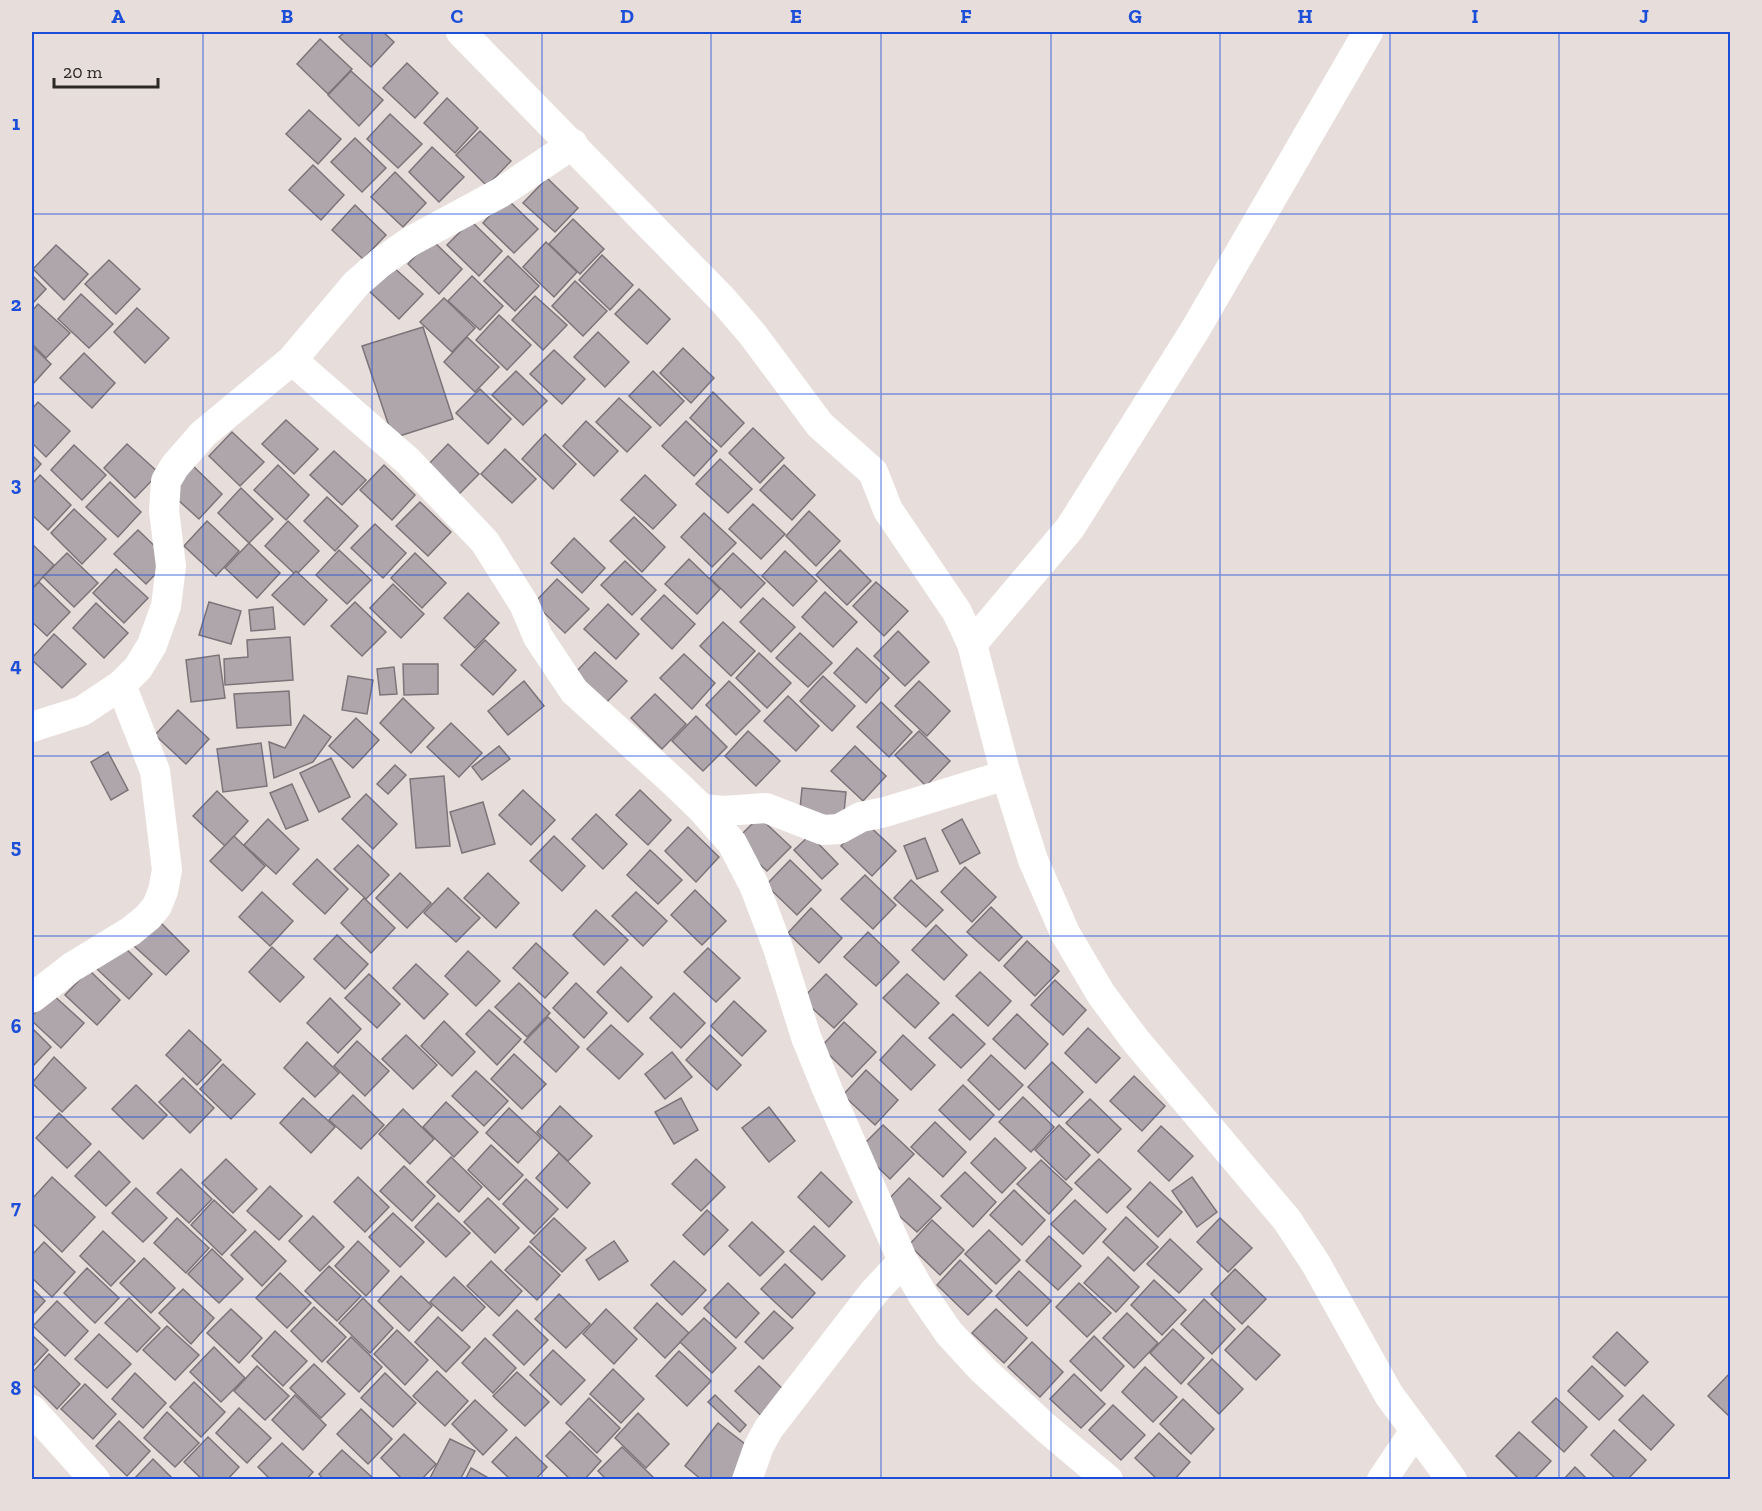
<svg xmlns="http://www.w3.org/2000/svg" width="1762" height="1511" font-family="'Zilla Slab',serif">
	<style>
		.building { fill: #aea6aa; stroke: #7c7478; stroke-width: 1.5 }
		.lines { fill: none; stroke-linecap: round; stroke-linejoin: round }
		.minor { stroke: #fff; stroke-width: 30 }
		.grid { fill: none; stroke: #1d4ed8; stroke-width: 1.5; stroke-opacity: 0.55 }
		.neatline { fill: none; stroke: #1d4ed8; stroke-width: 2 }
		.grid-label { font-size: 20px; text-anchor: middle; font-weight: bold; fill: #1d4ed8 }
	</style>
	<rect width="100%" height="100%" fill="#e7dedb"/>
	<g class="building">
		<path d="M345,32H383L394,42L371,67L339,37Z"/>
		<path d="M320,39L352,69L328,94L297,64Z"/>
		<path d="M407,63L438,93L415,118L383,88Z"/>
		<path d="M351,71L383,100L359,126L328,95Z"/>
		<path d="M447,98L478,128L455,153L424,123Z"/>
		<path d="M309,110L341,139L318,164L286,134Z"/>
		<path d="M390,114L422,144L398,168L367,139Z"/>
		<path d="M480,131L511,161L487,186L456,155Z"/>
		<path d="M355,138L386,168L362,192L331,162Z"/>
		<path d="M432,147L464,177L439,202L409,172Z"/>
		<path d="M313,165L344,195L321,220L289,190Z"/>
		<path d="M395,172L426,203L403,227L371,197Z"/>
		<path d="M547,178L578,208L555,232L523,203Z"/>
		<path d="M506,198L538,229L514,253L483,223Z"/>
		<path d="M355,205L386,235L363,259L332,230Z"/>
		<path d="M573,219L604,249L580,274L549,244Z"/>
		<path d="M471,221L502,251L479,276L447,245Z"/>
		<path d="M431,239L462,269L439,294L408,264Z"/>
		<path d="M546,242L577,272L554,297L523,267Z"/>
		<path d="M56,245L88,274L64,300L33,269Z"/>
		<path d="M602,255L633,285L610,310L579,280Z"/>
		<path d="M508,256L539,286L515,311L484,281Z"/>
		<path d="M109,260L140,289L116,314L85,284Z"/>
		<path d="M391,265L423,294L399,319L367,289Z"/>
		<path d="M32,275L46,289L32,304Z"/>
		<path d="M472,276L503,306L480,330L448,301Z"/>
		<path d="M575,281L607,311L583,336L552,306Z"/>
		<path d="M639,289L670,319L647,344L615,314Z"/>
		<path d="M81,294L113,324L89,348L58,319Z"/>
		<path d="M535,296L567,325L543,350L512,320Z"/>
		<path d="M444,298L475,328L452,352L420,322Z"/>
		<path d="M38,304L70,333L46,358L32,344V311Z"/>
		<path d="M137,308L169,338L145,363L114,332Z"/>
		<path d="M499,315L531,345L507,370L476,340Z"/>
		<path d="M423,327L453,419L393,438L362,346Z"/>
		<path d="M598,332L629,362L605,387L574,357Z"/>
		<path d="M467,337L499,367L475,392L444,362Z"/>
		<path d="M32,346L51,364L32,385Z"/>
		<path d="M683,348L714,378L691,403L660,373Z"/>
		<path d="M554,350L585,379L562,404L530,374Z"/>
		<path d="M84,353L115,383L92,408L60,378Z"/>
		<path d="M516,371L547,401L523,425L492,395Z"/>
		<path d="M653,371L684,401L660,426L629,396Z"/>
		<path d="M480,389L511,419L488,444L456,413Z"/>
		<path d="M713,392L744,423L721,447L690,418Z"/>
		<path d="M619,398L651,427L627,452L596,422Z"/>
		<path d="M38,402L70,431L46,457L32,443V409Z"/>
		<path d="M286,420L318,449L294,474L262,444Z"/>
		<path d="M586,421L618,451L594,476L563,446Z"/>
		<path d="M686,421L717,451L694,476L662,446Z"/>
		<path d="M753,428L784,458L760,483L729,453Z"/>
		<path d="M232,432L264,462L240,486L209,456Z"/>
		<path d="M545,434L576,464L553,489L522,459Z"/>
		<path d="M127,444L159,473L135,498L104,468Z"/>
		<path d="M448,444L479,474L455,498L424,469Z"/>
		<path d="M74,445L106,475L82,500L51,470Z"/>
		<path d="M505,449L536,479L512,503L481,474Z"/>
		<path d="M334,451L366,480L342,505L310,475Z"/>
		<path d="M32,455L41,464L32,474Z"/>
		<path d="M720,459L752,489L728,513L696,484Z"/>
		<path d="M191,464L222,494L199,519L167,490Z"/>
		<path d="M278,465L309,495L286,520L254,490Z"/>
		<path d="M384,465L415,495L392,520L360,490Z"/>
		<path d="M784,465L815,495L792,520L760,490Z"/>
		<path d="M40,475L71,505L48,530L32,515V484Z"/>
		<path d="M645,475L676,505L653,529L621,500Z"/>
		<path d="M110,482L141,512L118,537L86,507Z"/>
		<path d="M241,488L273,519L249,543L218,513Z"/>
		<path d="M327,497L358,526L335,551L304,521Z"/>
		<path d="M420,502L451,532L428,556L396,526Z"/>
		<path d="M753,504L785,534L761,559L729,529Z"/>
		<path d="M74,509L106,539L82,564L51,533Z"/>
		<path d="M809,511L840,541L816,566L786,536Z"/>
		<path d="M704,513L736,543L712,567L681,537Z"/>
		<path d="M634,517L665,547L642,572L610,541Z"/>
		<path d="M207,521L239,551L216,576L184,546Z"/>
		<path d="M288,521L319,551L296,575L265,546Z"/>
		<path d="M375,524L406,553L383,578L351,548Z"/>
		<path d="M138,530L169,560L146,584L114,554Z"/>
		<path d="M574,538L605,568L582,593L551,563Z"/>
		<path d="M249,543L280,573L257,598L225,568Z"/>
		<path d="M32,544L54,565L32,589Z"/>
		<path d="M339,550L371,580L347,604L316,575Z"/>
		<path d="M840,550L871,581L847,605L816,575Z"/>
		<path d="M785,551L817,581L793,606L762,576Z"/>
		<path d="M67,553L98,583L74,607L43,577Z"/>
		<path d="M415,553L446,583L422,608L391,578Z"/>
		<path d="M733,553L765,583L741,608L710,578Z"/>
		<path d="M689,559L720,589L697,614L665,584Z"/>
		<path d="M625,561L656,590L632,615L601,585Z"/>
		<path d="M116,569L148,598L124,623L93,593Z"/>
		<path d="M296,571L327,600L304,625L272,595Z"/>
		<path d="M557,579L589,609L565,633L534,603Z"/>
		<path d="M39,582L70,612L47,636L32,622V589Z"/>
		<path d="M876,582L908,611L884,636L853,606Z"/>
		<path d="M393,584L424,614L401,638L370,608Z"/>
		<path d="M825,592L857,622L833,647L802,617Z"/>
		<path d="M468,593L499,623L475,648L444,618Z"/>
		<path d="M664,595L695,624L672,649L641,619Z"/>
		<path d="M763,598L795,627L771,652L740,622Z"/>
		<path d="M209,602L241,611L231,644L199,635Z"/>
		<path d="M355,602L386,632L362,656L331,626Z"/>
		<path d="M96,603L128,633L104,658L73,628Z"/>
		<path d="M608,604L639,634L616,659L584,629Z"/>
		<path d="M273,607L275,629L251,631L249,610Z"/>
		<path d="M723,622L755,651L731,676L700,646Z"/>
		<path d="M898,631L929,662L905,686L874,656Z"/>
		<path d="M800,633L832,663L808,687L776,658Z"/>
		<path d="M54,634L86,664L62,688L32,660V658Z"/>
		<path d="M290,637L293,680L225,685L224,659L248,657L247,640Z"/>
		<path d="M485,640L516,670L493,695L461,665Z"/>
		<path d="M857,648L889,678L866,703L834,673Z"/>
		<path d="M595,652L627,681L603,706L572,676Z"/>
		<path d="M759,653L791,683L767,708L736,678Z"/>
		<path d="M684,654L715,683L692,709L660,678Z"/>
		<path d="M219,655L225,698L191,702L186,660Z"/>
		<path d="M403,664H438V694L404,695Z"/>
		<path d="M394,667L397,694L380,695L377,669Z"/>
		<path d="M348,676L373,680L367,714L342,710Z"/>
		<path d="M823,676L855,706L832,731L800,701Z"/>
		<path d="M524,681L544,706L508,735L488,711Z"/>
		<path d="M729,681L760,711L736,735L706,705Z"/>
		<path d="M919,681L950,711L927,736L895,706Z"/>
		<path d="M289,691L291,725L237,728L234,694Z"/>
		<path d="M655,694L686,724L662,749L631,718Z"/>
		<path d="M788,696L819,726L796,751L764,721Z"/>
		<path d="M403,698L434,728L411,753L380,723Z"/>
		<path d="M881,702L912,732L889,757L857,727Z"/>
		<path d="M178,710L209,739L186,764L155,735Z"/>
		<path d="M304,715L331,737L313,762L274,778L269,742L285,748Z"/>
		<path d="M696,716L727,747L703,771L672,741Z"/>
		<path d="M356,718L379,740L353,768L329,746Z"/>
		<path d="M451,723L482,753L459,777L427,747Z"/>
		<path d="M748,731L780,761L756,786L725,756Z"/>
		<path d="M919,731L950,761L926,786L895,755Z"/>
		<path d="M261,743L267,786L223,792L217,749Z"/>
		<path d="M499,746L510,759L482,780L472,767Z"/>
		<path d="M855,746L886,776L863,801L831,771Z"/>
		<path d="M108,752L128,790L111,800L91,762Z"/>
		<path d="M331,758L350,797L319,812L300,773Z"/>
		<path d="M395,765L406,775L388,794L377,784Z"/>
		<path d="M444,776L450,846L416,848L410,779Z"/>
		<path d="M292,784L308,820L286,829L270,793Z"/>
		<path d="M802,788L846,792L843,823L799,819Z"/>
		<path d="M523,790L555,820L531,845L499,815Z"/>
		<path d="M640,790L671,820L648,845L616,815Z"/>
		<path d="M217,791L248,821L225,846L193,816Z"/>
		<path d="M366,794L397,824L373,849L342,819Z"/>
		<path d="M483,802L495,844L462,853L450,812Z"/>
		<path d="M596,814L627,844L603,869L572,839Z"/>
		<path d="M759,817L791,847L767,871L735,841Z"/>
		<path d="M268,819L299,849L276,874L244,845Z"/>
		<path d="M962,819L980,853L960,864L942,830Z"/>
		<path d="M864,821L896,851L872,876L841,846Z"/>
		<path d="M688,827L719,857L696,882L665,851Z"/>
		<path d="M810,835L838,864L822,879L794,850Z"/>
		<path d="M234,836L265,866L242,891L210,861Z"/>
		<path d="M554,836L585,866L562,891L530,861Z"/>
		<path d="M925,838L938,871L917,879L904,846Z"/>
		<path d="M358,845L389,875L366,899L334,869Z"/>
		<path d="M650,850L682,880L658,904L627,875Z"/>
		<path d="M317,859L348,889L325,914L293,884Z"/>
		<path d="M790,860L821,890L797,915L766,885Z"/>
		<path d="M965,867L996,897L972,922L941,892Z"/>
		<path d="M400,873L431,903L407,928L376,898Z"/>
		<path d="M488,873L519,903L496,928L464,898Z"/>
		<path d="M865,875L896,905L873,929L841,899Z"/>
		<path d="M911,880L943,910L926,927L894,898Z"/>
		<path d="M448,888L480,918L456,942L424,913Z"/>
		<path d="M695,890L726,921L702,945L671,915Z"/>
		<path d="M262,892L293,921L270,946L239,917Z"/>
		<path d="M636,892L667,921L643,946L612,916Z"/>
		<path d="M364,898L395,928L371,953L341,923Z"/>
		<path d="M991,907L1022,937L999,961L967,932Z"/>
		<path d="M811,908L842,938L819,963L788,933Z"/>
		<path d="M596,910L628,940L604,965L573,935Z"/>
		<path d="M158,920L189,951L166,975L134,946Z"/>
		<path d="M936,925L967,955L944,980L912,950Z"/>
		<path d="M868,932L899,962L876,986L844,957Z"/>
		<path d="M337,935L368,964L345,989L314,959Z"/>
		<path d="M1027,941L1059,971L1035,996L1004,966Z"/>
		<path d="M536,943L568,973L545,998L513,968Z"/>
		<path d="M121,944L152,974L129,999L97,969Z"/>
		<path d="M272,947L304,977L280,1002L249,972Z"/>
		<path d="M708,948L740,978L716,1002L684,972Z"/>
		<path d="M468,951L500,981L476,1006L445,976Z"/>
		<path d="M416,964L448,994L424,1019L393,988Z"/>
		<path d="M621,967L652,997L628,1022L597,992Z"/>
		<path d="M89,970L120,1000L97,1025L65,995Z"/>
		<path d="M980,972L1011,1001L988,1026L956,996Z"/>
		<path d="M369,974L400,1004L377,1028L345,998Z"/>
		<path d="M826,974L857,1004L834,1028L802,999Z"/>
		<path d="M907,974L939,1003L915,1028L883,998Z"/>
		<path d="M1055,980L1086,1010L1063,1035L1031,1005Z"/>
		<path d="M519,983L550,1013L527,1037L495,1007Z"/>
		<path d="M576,983L607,1013L584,1038L553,1008Z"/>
		<path d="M674,993L705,1023L681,1048L650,1018Z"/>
		<path d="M52,994L84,1023L61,1048L32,1021V1016Z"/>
		<path d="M330,998L361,1029L338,1053L307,1023Z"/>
		<path d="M734,1001L766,1031L742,1056L711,1026Z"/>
		<path d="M489,1010L521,1039L497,1065L466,1034Z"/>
		<path d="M953,1014L985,1044L961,1068L929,1038Z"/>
		<path d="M1017,1014L1048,1044L1025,1069L993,1039Z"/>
		<path d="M548,1017L579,1047L556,1072L524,1042Z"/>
		<path d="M444,1021L475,1052L452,1076L421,1046Z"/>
		<path d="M844,1022L876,1052L852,1077L821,1047Z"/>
		<path d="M611,1025L643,1054L619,1079L587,1049Z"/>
		<path d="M32,1028L51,1047L32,1067Z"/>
		<path d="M1088,1028L1120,1058L1096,1083L1065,1053Z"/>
		<path d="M189,1030L221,1060L197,1085L166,1055Z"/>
		<path d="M406,1035L437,1065L413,1089L382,1059Z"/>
		<path d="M710,1035L741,1065L717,1090L686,1060Z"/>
		<path d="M903,1035L935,1065L911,1090L880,1060Z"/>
		<path d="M357,1041L389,1071L365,1096L334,1066Z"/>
		<path d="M307,1042L339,1073L315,1097L284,1068Z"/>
		<path d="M672,1052L692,1077L665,1099L645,1074Z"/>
		<path d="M514,1054L546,1084L522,1109L491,1079Z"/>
		<path d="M991,1055L1023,1085L999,1110L968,1080Z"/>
		<path d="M54,1057L86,1088L62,1112L32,1083Z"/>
		<path d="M1052,1062L1083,1092L1059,1117L1028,1087Z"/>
		<path d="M223,1064L255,1094L231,1119L200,1089Z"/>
		<path d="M866,1070L898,1100L875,1125L843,1095Z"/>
		<path d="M476,1071L508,1101L484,1126L452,1096Z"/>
		<path d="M1134,1076L1165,1106L1142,1131L1110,1101Z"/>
		<path d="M183,1078L214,1108L190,1133L159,1102Z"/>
		<path d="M136,1085L167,1115L143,1139L112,1109Z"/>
		<path d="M963,1085L994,1115L970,1140L939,1110Z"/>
		<path d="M353,1095L384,1125L361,1149L329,1120Z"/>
		<path d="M1023,1097L1054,1127L1031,1152L999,1122Z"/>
		<path d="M303,1098L335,1127L311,1153L280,1123Z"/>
		<path d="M681,1098L698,1130L674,1144L655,1112Z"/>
		<path d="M1090,1099L1121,1129L1098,1153L1066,1123Z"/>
		<path d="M446,1102L478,1132L454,1157L423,1127Z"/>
		<path d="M560,1106L592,1136L568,1161L537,1132Z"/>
		<path d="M769,1107L795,1141L769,1162L742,1128Z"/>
		<path d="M509,1108L541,1138L518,1163L486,1133Z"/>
		<path d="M403,1109L434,1139L410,1164L379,1134Z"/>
		<path d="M59,1113L91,1144L67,1168L36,1138Z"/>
		<path d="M935,1122L966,1152L943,1177L911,1147Z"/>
		<path d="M883,1125L914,1154L890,1179L859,1149Z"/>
		<path d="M1059,1125L1090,1155L1066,1180L1035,1150Z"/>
		<path d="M1161,1126L1193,1156L1169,1181L1138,1151Z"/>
		<path d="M995,1138L1026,1168L1002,1193L971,1163Z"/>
		<path d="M491,1145L523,1175L499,1200L468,1170Z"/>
		<path d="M99,1151L130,1182L106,1206L75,1176Z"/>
		<path d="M559,1153L590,1183L567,1208L536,1178Z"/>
		<path d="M451,1157L482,1187L459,1212L427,1182Z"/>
		<path d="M226,1159L257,1189L233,1213L202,1183Z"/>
		<path d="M696,1159L725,1187L701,1211L672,1184Z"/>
		<path d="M1099,1159L1131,1189L1107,1213L1075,1183Z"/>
		<path d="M1041,1160L1072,1189L1049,1214L1017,1184Z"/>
		<path d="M404,1166L435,1196L412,1221L380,1191Z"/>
		<path d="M181,1169L212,1199L189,1223L157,1193Z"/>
		<path d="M821,1172L852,1202L829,1227L798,1197Z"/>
		<path d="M965,1172L996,1202L973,1227L941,1196Z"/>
		<path d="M52,1177L95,1217L62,1252L32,1223V1199Z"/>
		<path d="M358,1177L389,1207L365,1232L334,1202Z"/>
		<path d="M1192,1177L1217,1212L1197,1227L1172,1191Z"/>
		<path d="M909,1178L941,1208L917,1232L885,1203Z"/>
		<path d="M526,1179L558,1209L534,1234L503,1204Z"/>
		<path d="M1150,1182L1182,1212L1158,1237L1127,1207Z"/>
		<path d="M270,1186L302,1216L279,1240L247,1211Z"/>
		<path d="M136,1188L167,1218L143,1242L112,1213Z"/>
		<path d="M1014,1190L1045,1220L1022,1245L990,1215Z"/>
		<path d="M488,1198L519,1228L495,1253L464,1222Z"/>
		<path d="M214,1200L246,1230L222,1255L191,1225Z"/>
		<path d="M1075,1200L1106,1229L1083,1254L1051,1224Z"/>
		<path d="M438,1203L470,1233L446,1257L415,1227Z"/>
		<path d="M707,1210L728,1230L704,1255L683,1235Z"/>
		<path d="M393,1213L424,1242L400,1267L369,1237Z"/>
		<path d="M313,1216L344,1247L320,1271L289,1241Z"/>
		<path d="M1126,1217L1158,1247L1134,1271L1103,1242Z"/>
		<path d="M177,1218L209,1248L186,1273L154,1243Z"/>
		<path d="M554,1218L586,1248L562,1272L530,1242Z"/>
		<path d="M1220,1218L1252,1248L1228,1272L1197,1242Z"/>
		<path d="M932,1220L964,1250L940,1275L909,1245Z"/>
		<path d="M752,1222L784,1252L760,1276L729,1246Z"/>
		<path d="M814,1226L845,1256L822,1280L790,1251Z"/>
		<path d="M989,1230L1020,1260L996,1284L965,1254Z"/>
		<path d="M103,1231L135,1261L111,1286L80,1256Z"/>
		<path d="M255,1231L286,1261L262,1286L231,1255Z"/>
		<path d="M1049,1236L1081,1266L1058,1290L1026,1261Z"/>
		<path d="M1170,1239L1202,1269L1179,1293L1147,1264Z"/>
		<path d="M358,1241L389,1271L366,1296L335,1266Z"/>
		<path d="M614,1241L628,1261L599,1280L586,1260Z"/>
		<path d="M44,1242L75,1272L52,1297L32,1278V1255Z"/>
		<path d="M529,1246L560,1275L537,1300L505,1270Z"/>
		<path d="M212,1249L243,1279L219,1303L188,1274Z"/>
		<path d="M1108,1257L1139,1287L1116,1312L1084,1283Z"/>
		<path d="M144,1258L175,1288L151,1313L120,1283Z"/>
		<path d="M960,1260L992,1291L968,1315L937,1285Z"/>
		<path d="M491,1261L522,1291L499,1316L467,1286Z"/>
		<path d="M674,1261L706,1290L682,1315L651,1285Z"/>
		<path d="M785,1264L815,1293L792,1318L761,1289Z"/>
		<path d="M329,1266L361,1296L337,1321L305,1291Z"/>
		<path d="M87,1268L119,1298L95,1323L64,1293Z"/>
		<path d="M1235,1269L1266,1299L1242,1324L1211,1294Z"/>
		<path d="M1019,1271L1051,1301L1027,1326L996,1296Z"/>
		<path d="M280,1273L311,1303L287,1328L256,1298Z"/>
		<path d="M401,1276L432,1306L409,1331L378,1301Z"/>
		<path d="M454,1277L485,1307L462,1331L430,1302Z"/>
		<path d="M1154,1280L1186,1310L1162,1335L1131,1305Z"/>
		<path d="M728,1283L759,1313L736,1338L704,1308Z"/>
		<path d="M1079,1283L1111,1313L1087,1337L1056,1307Z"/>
		<path d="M32,1288L45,1301L32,1315Z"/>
		<path d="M183,1289L214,1318L191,1344L159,1313Z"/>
		<path d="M559,1294L590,1324L566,1348L535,1319Z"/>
		<path d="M129,1298L160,1328L137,1352L105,1323Z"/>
		<path d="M363,1298L393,1328L370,1353L339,1323Z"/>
		<path d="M1204,1299L1235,1329L1212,1354L1181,1324Z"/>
		<path d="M57,1301L88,1331L65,1356L33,1326Z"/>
		<path d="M657,1303L689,1333L665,1358L634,1328Z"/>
		<path d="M314,1307L346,1337L322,1362L291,1331Z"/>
		<path d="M231,1309L262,1338L239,1363L207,1333Z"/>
		<path d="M606,1309L637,1339L614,1364L583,1334Z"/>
		<path d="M996,1309L1027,1338L1004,1363L972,1333Z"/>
		<path d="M517,1310L548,1340L524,1365L493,1335Z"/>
		<path d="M774,1311L793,1328L763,1359L745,1342Z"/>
		<path d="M1127,1313L1158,1343L1134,1368L1103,1338Z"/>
		<path d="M438,1317L470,1347L446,1372L415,1342Z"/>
		<path d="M704,1318L736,1348L712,1373L680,1342Z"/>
		<path d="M167,1326L199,1355L175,1380L143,1350Z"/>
		<path d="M1248,1326L1280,1355L1256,1380L1225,1350Z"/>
		<path d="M1173,1329L1204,1358L1181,1384L1150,1353Z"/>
		<path d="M397,1330L428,1360L405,1385L374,1354Z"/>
		<path d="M275,1331L307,1361L283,1386L252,1356Z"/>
		<path d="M1617,1332L1648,1362L1625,1386L1593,1357Z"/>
		<path d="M99,1334L131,1364L107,1388L75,1359Z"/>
		<path d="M32,1335L48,1350L32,1367Z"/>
		<path d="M1094,1336L1124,1366L1101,1391L1070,1361Z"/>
		<path d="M351,1337L382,1367L359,1392L327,1362Z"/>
		<path d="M485,1338L516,1368L493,1393L462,1363Z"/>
		<path d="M1032,1342L1063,1372L1040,1397L1008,1367Z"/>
		<path d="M214,1347L245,1378L221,1402L190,1372Z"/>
		<path d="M553,1350L585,1380L561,1405L530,1375Z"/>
		<path d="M679,1351L711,1381L687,1406L656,1376Z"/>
		<path d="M49,1354L80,1384L57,1409L32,1384V1373Z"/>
		<path d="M1212,1359L1243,1389L1219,1414L1188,1384Z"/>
		<path d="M314,1364L345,1394L321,1418L290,1388Z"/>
		<path d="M257,1366L289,1396L265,1420L234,1391Z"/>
		<path d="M759,1366L790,1396L767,1421L735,1391Z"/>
		<path d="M1592,1366L1623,1396L1599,1420L1568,1391Z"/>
		<path d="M1145,1367L1177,1397L1153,1422L1122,1392Z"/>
		<path d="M613,1369L644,1399L621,1423L590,1394Z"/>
		<path d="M437,1371L468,1401L445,1426L413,1396Z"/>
		<path d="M517,1372L549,1402L525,1426L493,1396Z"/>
		<path d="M135,1373L166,1403L143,1428L112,1399Z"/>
		<path d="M385,1373L416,1403L393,1427L361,1398Z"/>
		<path d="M1730,1373V1417L1708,1396Z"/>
		<path d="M1074,1374L1105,1404L1081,1428L1050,1399Z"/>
		<path d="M194,1382L225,1412L201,1437L170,1407Z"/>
		<path d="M85,1384L116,1414L93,1439L61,1409Z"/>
		<path d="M295,1395L326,1425L303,1450L272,1420Z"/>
		<path d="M715,1395L746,1425L740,1432L708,1402Z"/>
		<path d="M1643,1395L1674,1425L1651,1450L1619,1420Z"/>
		<path d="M589,1398L620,1428L597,1453L566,1423Z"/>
		<path d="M1556,1398L1587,1427L1564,1452L1532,1422Z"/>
		<path d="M1183,1399L1214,1429L1191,1454L1160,1424Z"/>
		<path d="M475,1400L507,1430L483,1455L452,1424Z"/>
		<path d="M1113,1405L1145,1435L1121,1460L1089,1430Z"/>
		<path d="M239,1408L271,1438L247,1463L216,1433Z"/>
		<path d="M361,1409L392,1439L368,1464L337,1434Z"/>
		<path d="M167,1412L199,1443L175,1467L144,1438Z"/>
		<path d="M638,1413L669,1444L646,1468L615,1438Z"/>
		<path d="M119,1421L150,1451L127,1476L96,1446Z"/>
		<path d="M718,1423L754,1451L733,1480H702L685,1466Z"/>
		<path d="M1614,1430L1646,1460L1627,1480H1617L1591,1455Z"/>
		<path d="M570,1431L601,1461L584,1480H571L546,1456Z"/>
		<path d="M1519,1432L1551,1461L1533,1480H1520L1496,1456Z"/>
		<path d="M1159,1433L1190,1462L1174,1480H1158L1135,1458Z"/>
		<path d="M404,1434L436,1464L421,1480H403L381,1458Z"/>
		<path d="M208,1437L239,1467L227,1480H203L184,1462Z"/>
		<path d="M516,1437L547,1467L535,1480H511L492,1462Z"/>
		<path d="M450,1439L475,1451L460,1480H429Z"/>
		<path d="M282,1443L313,1472L306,1480H271L258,1467Z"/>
		<path d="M622,1447L653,1477L650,1480H607L598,1471Z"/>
		<path d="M342,1450L374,1479L373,1480H324L319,1474Z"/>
		<path d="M153,1459L174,1480H133Z"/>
		<path d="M1575,1467L1588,1480H1563Z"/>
		<path d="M471,1468L492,1480H465Z"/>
	</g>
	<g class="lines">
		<g class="minor">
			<path d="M461,32L723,300L753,335L820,425L873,472L888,510L957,612L972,644L1006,775L1033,860L1065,933L1101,994L1136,1041L1287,1220L1316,1264L1389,1395L1452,1480"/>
			<path d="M292,360L408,461L485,542L524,604L538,637L574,691L675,783L702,809L732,843L754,885L778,948L806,1037L828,1091L903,1261L924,1297L949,1333L983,1370L1046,1428L1108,1480"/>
			<path d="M972,644L1070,528L1195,330L1368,32"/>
			<path d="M32,727L82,711L121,685L138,668L152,645L166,606L171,566L164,511L166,481L175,466L203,434L292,360L356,284L380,263L411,241L500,193L573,144"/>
			<path d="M702,809L724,811L766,808L823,830L839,829L861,817L885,812L1006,775"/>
			<path d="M32,998L72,967L131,931L148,917L157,906L163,891L167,870L155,771L121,685"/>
			<path d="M32,1410L95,1480"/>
			<path d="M747,1480L759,1446L769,1428L874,1292L903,1261"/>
			<path d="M1382,1480L1415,1431"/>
		</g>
	</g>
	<path class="grid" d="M203,32V1480M372,32V1480M542,32V1480M711,32V1480M881,32V1480M1051,32V1480M1220,32V1480M1390,32V1480M1559,32V1480M32,214H1730M32,394H1730M32,575H1730M32,756H1730M32,936H1730M32,1117H1730M32,1297H1730"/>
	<rect width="1762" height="1511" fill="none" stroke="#e7dedb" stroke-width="66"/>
	<path d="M54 78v9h104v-9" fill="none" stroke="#2b2826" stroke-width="3"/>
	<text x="63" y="78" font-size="18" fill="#2b2826" stroke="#e7dedb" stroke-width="4.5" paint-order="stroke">20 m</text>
	<rect x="33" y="33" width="1696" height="1445" class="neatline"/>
	<g class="grid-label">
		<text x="118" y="23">A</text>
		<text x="287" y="23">B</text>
		<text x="457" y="23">C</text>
		<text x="627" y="23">D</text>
		<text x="796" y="23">E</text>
		<text x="966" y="23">F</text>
		<text x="1135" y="23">G</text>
		<text x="1305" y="23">H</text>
		<text x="1475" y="23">I</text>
		<text x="1644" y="23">J</text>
		<text x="16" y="130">1</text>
		<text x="16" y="311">2</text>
		<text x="16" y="491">3</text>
		<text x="16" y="672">4</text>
		<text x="16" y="853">5</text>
		<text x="16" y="1033">6</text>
		<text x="16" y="1214">7</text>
		<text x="16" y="1395">8</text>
	</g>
</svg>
